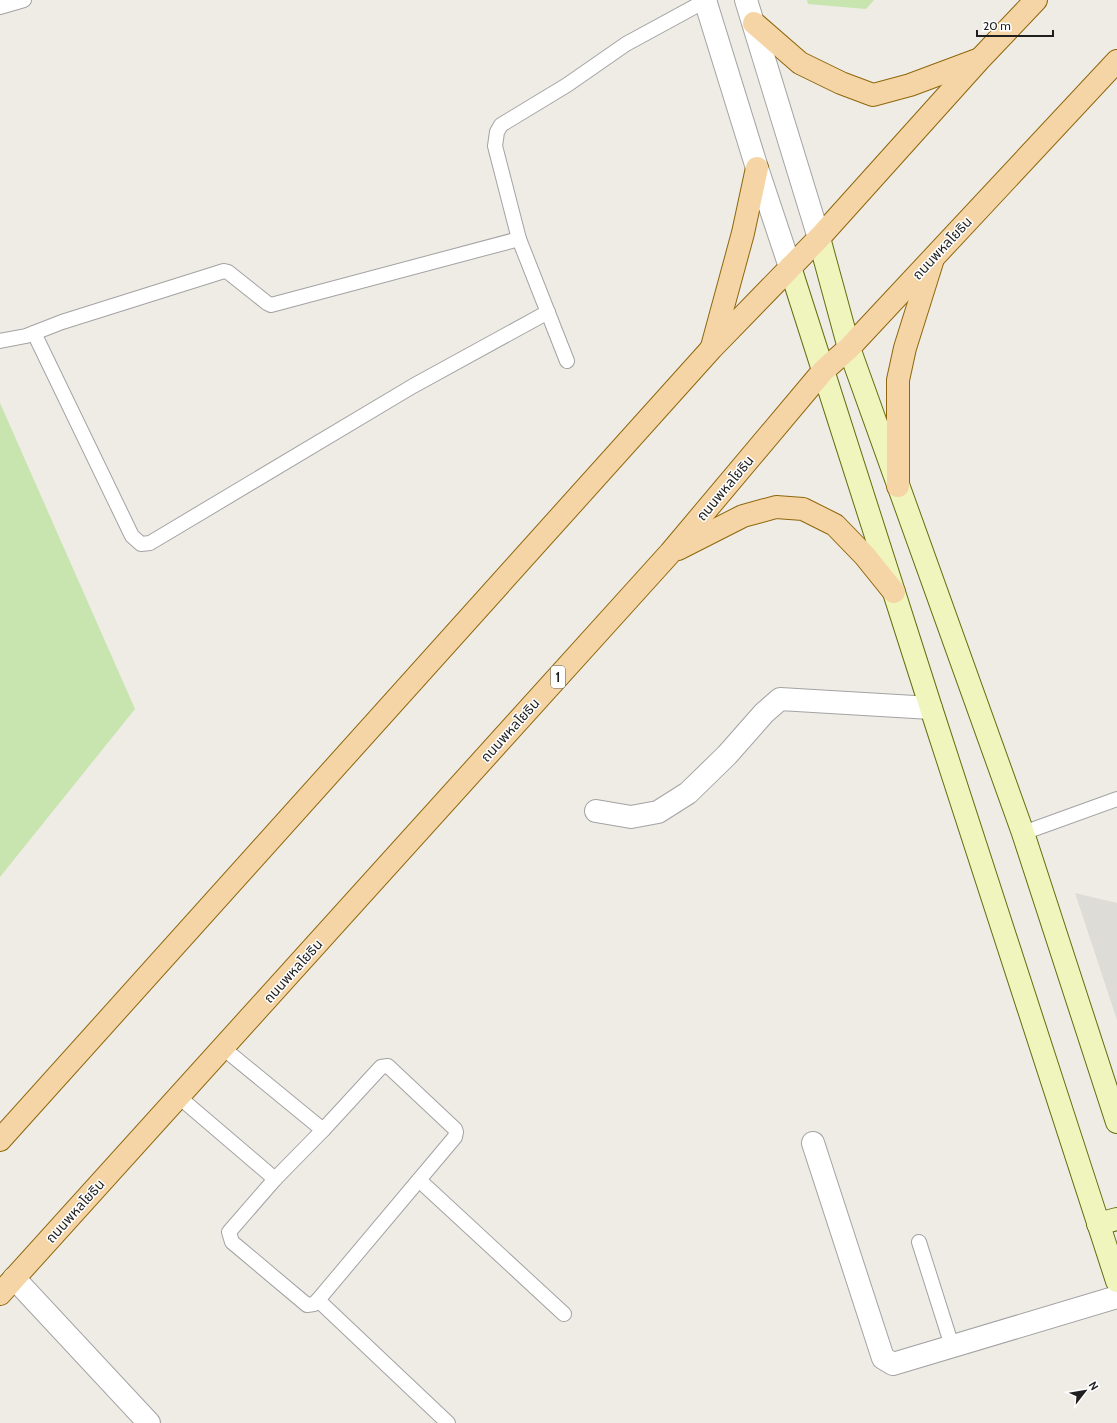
<svg xmlns="http://www.w3.org/2000/svg" width="1117" height="1423" font-family="Cabin,'Noto Sans Thai',sans-serif">
	<style>
		.airport { fill: #dedcd7 }
		.grass { fill: #c8e5af }
		.lines { fill: none; stroke-linecap: round; stroke-linejoin: round }
		.service-casing { stroke: #a3a3a3; stroke-width: 16 }
		.minor-casing { stroke: #a3a3a3; stroke-width: 24 }
		.tertiary-casing { stroke: #a3a3a3; stroke-width: 24 }
		.secondary-casing { stroke: #616f0d; stroke-width: 24 }
		.primary-casing { stroke: #8e670b; stroke-width: 24 }
		.service { stroke: #fff; stroke-width: 14 }
		.minor { stroke: #fff; stroke-width: 22 }
		.tertiary { stroke: #fff; stroke-width: 22 }
		.secondary { stroke: #f0f5be; stroke-width: 22 }
		.primary { stroke: #f5d5a5; stroke-width: 22 }
		.labels { text-anchor: middle; stroke-width: 3; stroke-linejoin: round; paint-order: stroke }
		.shield { fill: #fff; stroke: #626262; stroke-width: 1 }
		.shield-label { font-size: 13px; font-weight: bold; fill: #1f1f1f }
		.street-label { font-size: 14px; fill: #1f1f1f; stroke: #fff }
	</style>
	<rect width="100%" height="100%" fill="#efece6"/>
	<path class="airport" d="M1075,893L1117,903V1020Z"/>
	<g class="grass">
		<path d="M807,0H874L866,9L808,4Z"/>
		<path d="M0,403L135,709L0,877Z"/>
	</g>
	<g class="lines">
		<defs>
			<g id="service">
				<path d="M0,7L24,0"/>
				<path d="M519,239L567,361"/>
				<path d="M34,333L132,536L141,544L150,543L413,386L548,312"/>
				<path d="M0,341L26,336L62,322L224,271L228,272L267,303L271,305L519,239L495,146L497,132L501,125L567,85L626,44L705,1"/>
				<path d="M1023,833L1117,799"/>
				<path d="M179,1097L275,1179L229,1232L232,1242L307,1305L314,1304L318,1300L455,1137L456,1132L455,1129L388,1066L381,1067L323,1130L223,1048"/>
				<path d="M275,1179L323,1130"/>
				<path d="M419,1180L564,1314"/>
				<path d="M919,1242L952,1346"/>
				<path d="M318,1300L448,1423"/>
			</g>
			<g id="minor">
				<path d="M596,811L631,817L658,812L688,793L727,755L764,713L780,699L931,708"/>
				<path d="M813,1143L883,1358L893,1364L1117,1297"/>
				<path d="M14,1278L149,1423"/>
			</g>
			<g id="tertiary">
				<path d="M705,0L757,168L790,267"/>
				<path d="M746,0L819,238"/>
			</g>
			<g id="secondary">
				<path d="M819,238L849,348L1023,833L1117,1122"/>
				<path d="M790,267L931,708L1117,1281"/>
				<path d="M1098,1224L1117,1219"/>
			</g>
			<g id="primary">
				<path d="M754,23L800,63L841,83L873,95L910,85L977,60"/>
				<path d="M712,347L743,233L757,168"/>
				<path d="M898,486V380L905,348L932,262"/>
				<path d="M678,549L743,516L776,507L803,509L835,525L865,556L894,592"/>
				<path d="M0,1140L712,348L819,238L980,59L1036,0"/>
				<path d="M0,1294L670,553L823,371L849,348L1117,61"/>
			</g>
		</defs>
		<use href="#service" class="service-casing"/>
		<use href="#minor" class="minor-casing"/>
		<use href="#tertiary" class="tertiary-casing"/>
		<use href="#secondary" class="secondary-casing"/>
		<use href="#primary" class="primary-casing"/>
		<use href="#service" class="service"/>
		<use href="#minor" class="minor"/>
		<use href="#tertiary" class="tertiary"/>
		<use href="#secondary" class="secondary"/>
		<use href="#primary" class="primary"/>
	</g>
	<g class="labels">
		<rect class="shield" x="551" y="666" width="14" height="22" rx="3"/>
		<g class="shield-label">
			<text x="558" y="682">1</text>
		</g>
		<g class="street-label">
			<text transform="translate(942 248) rotate(-47)" y="5">ถนนพหลโยธิน</text>
			<text transform="translate(725 488) rotate(-50)" y="5">ถนนพหลโยธิน</text>
			<text transform="translate(510 730) rotate(-48)" y="5">ถนนพหลโยธิน</text>
			<text transform="translate(293 971) rotate(-48)" y="5">ถนนพหลโยธิน</text>
			<text transform="translate(75 1211) rotate(-48)" y="5">ถนนพหลโยธิน</text>
		</g>
	</g>
	<g transform="translate(1085 1391) rotate(59)" stroke="#ffffff" stroke-width="3" paint-order="stroke">
	<path d="M0-3L7 15L0 10L-7 15Z" fill="#1f1f1f"/>
	<text y="-6" font-size="11" font-weight="bold" text-anchor="middle" fill="#1f1f1f">N</text>
	</g>
	<path d="M977 30v6h76v-6" fill="none" stroke="#1f1f1f" stroke-width="2"/>
	<text x="983" y="30" font-size="12" fill="#1f1f1f" stroke="#ffffff" stroke-width="3" paint-order="stroke">20 m</text>
</svg>
